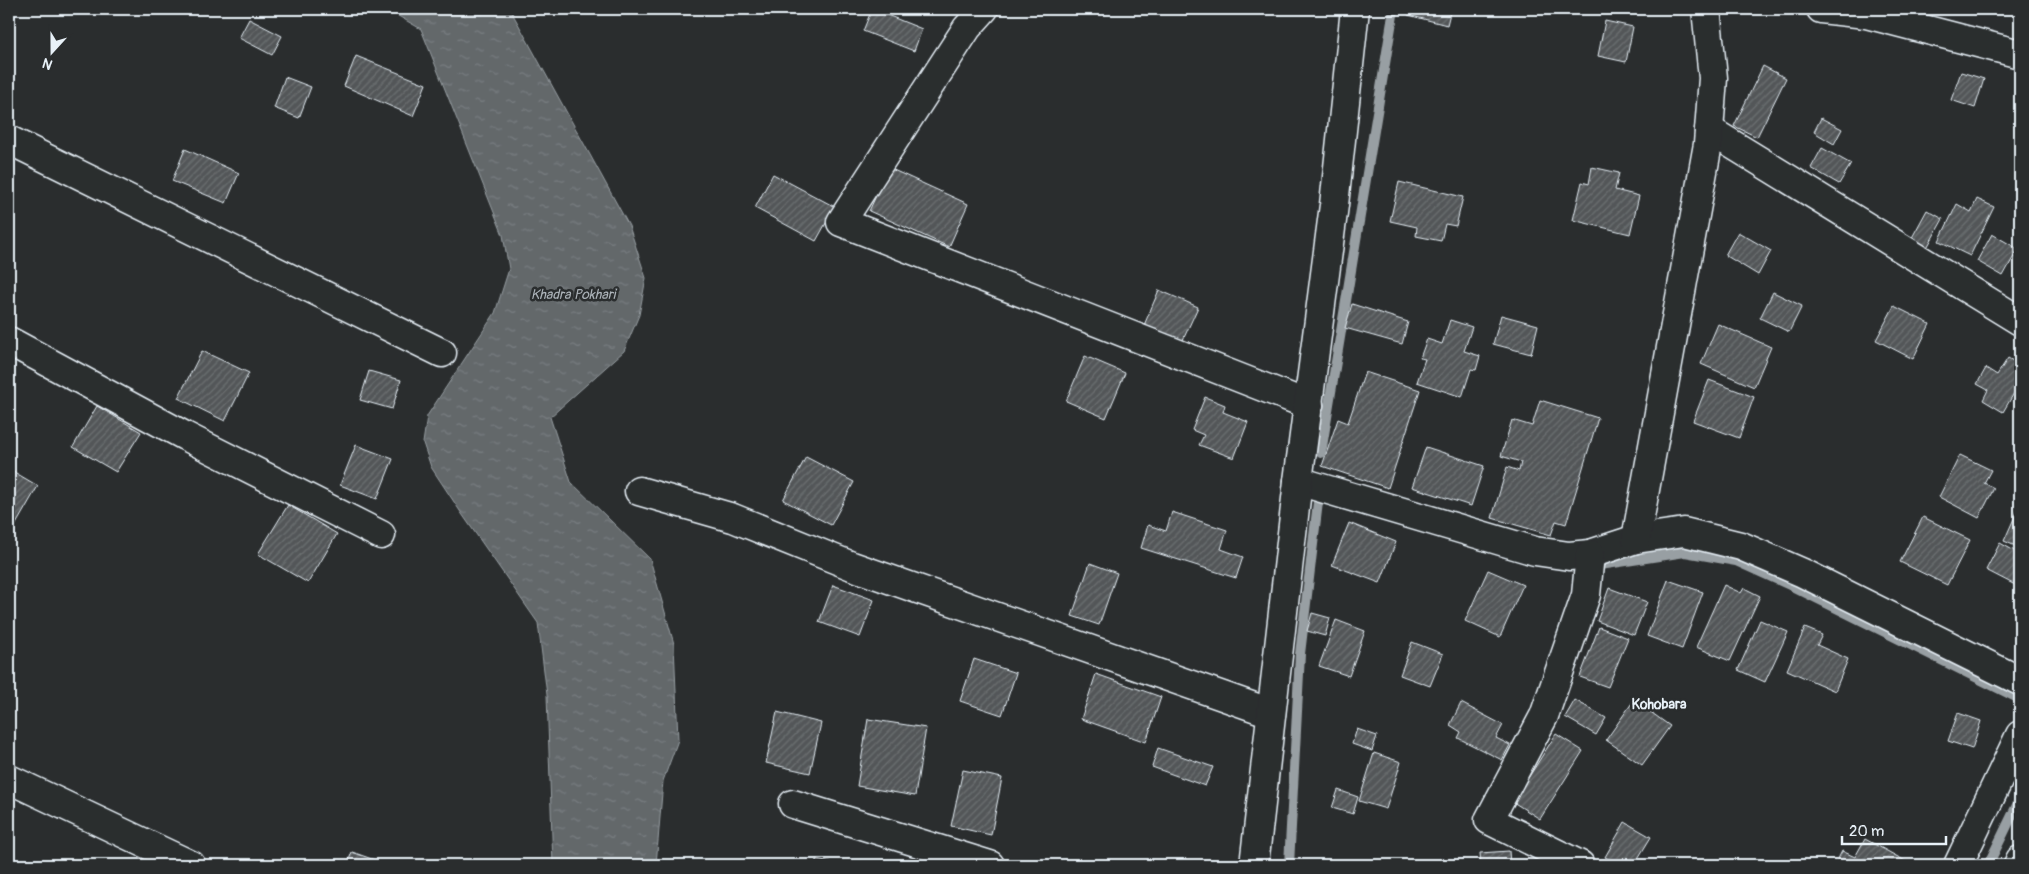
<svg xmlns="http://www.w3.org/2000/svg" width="2029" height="874" font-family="Pangolin,sans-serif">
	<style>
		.water { fill: url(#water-ripples); stroke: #989fa3 }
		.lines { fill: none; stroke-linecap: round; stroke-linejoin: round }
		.stream { stroke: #989fa3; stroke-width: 10 }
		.building { fill: url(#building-hatch); stroke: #e8f1f8 }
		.street-casing { stroke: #e8f1f8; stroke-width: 31 }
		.secondary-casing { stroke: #e8f1f8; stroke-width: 31 }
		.street { stroke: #2a2d2e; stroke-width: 28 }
		.secondary { stroke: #2a2d2e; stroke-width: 28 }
		.labels { text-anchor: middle; stroke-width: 5; stroke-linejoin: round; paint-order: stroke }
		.water-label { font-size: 14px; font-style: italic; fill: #acb3b9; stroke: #2a2d2e }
		.neighbourhood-label { font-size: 14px; font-weight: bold; fill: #e8f1f8; stroke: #2a2d2e }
	</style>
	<defs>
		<pattern id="water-ripples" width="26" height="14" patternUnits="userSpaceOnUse" patternTransform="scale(1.25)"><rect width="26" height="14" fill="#63686b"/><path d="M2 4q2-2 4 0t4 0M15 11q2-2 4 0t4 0" fill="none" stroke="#797e81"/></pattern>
		<pattern id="building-hatch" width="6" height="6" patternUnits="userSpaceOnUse" patternTransform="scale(1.25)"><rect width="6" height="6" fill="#535759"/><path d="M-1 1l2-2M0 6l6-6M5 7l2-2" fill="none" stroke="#6c7072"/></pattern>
	</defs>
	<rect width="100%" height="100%" fill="#2a2d2e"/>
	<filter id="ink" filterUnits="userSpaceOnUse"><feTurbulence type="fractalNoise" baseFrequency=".02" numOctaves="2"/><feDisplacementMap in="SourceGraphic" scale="10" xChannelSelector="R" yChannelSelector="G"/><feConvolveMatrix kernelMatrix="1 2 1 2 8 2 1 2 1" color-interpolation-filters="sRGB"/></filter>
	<g filter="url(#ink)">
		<path class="water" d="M386,9H510L629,226L646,278L639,315L624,351L550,417L571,482L650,559L674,644L678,740L663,781L656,865H553L547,695L538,623L462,514L431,467L423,443L427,416L495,313L509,269L503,235L421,29Z"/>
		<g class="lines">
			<g class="stream">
				<path d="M1321,453L1394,9"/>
				<path d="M1600,565L1685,552L1736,561L1794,587L2020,699"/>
				<path d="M1289,865L1300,654L1318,502"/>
				<path d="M1988,865L2020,799"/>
			</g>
		</g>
		<g class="building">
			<path d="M872,9L922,29L914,51L863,31Z"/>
			<path d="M1410,9H1451L1447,25L1408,15Z"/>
			<path d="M249,19L282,36L272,55L239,38Z"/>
			<path d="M1605,21L1633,27L1626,62L1598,56Z"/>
			<path d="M356,56L426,84L413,116L344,86Z"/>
			<path d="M1763,66L1786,78L1757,137L1734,126Z"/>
			<path d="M1961,72L1984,79L1975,108L1951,100Z"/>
			<path d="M285,77L311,87L299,118L274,108Z"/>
			<path d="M1821,118L1842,129L1834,144L1814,132Z"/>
			<path d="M1822,148L1851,164L1839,184L1811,168Z"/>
			<path d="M185,149L239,173L226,203L172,181Z"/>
			<path d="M1592,167L1619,173L1615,190L1639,196L1630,234L1573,220L1582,182L1589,184Z"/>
			<path d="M889,168L968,204L949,247L869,211Z"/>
			<path d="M773,174L835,207L816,241L755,208Z"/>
			<path d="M1399,182L1463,197L1456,226L1445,224L1441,241L1416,236L1417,227L1390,221Z"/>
			<path d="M1977,199L1994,207L1970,256L1939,241L1957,204L1971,212Z"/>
			<path d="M1927,210L1943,219L1924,253L1908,245Z"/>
			<path d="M1738,232L1771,251L1758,275L1725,255Z"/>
			<path d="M1992,234L2018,249L2003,276L1977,261Z"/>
			<path d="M1159,290L1198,307L1177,353L1139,337Z"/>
			<path d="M1773,292L1802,306L1789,332L1760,318Z"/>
			<path d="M1352,304L1408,322L1402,344L1345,328Z"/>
			<path d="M1894,306L1930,324L1913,359L1876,340Z"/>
			<path d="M1501,315L1538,325L1531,354L1493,344Z"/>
			<path d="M1450,320L1472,327L1464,351L1480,356L1476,370L1471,369L1462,397L1417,382L1425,359L1420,358L1427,339L1442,344Z"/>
			<path d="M1718,324L1771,347L1754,387L1701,364Z"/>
			<path d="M202,351L249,373L225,421L178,398Z"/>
			<path d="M1085,356L1125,373L1106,418L1066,401Z"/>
			<path d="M2008,358L2020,365V383L2003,412L1983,400L1988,390L1977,384L1986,368L1997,375Z"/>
			<path d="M369,371L401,380L392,409L360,400Z"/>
			<path d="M1365,372L1420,390L1388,488L1322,466L1338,419L1348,423Z"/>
			<path d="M1709,380L1754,397L1739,438L1693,421Z"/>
			<path d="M1205,397L1225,405L1223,412L1248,422L1234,458L1199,445L1204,435L1192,430Z"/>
			<path d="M1540,400L1598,418L1566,524L1556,521L1551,535L1492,518L1507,467L1519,471L1521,462L1501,456L1512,420L1532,426Z"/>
			<path d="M97,406L141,432L116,472L73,447Z"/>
			<path d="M356,445L393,459L377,499L340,485Z"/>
			<path d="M1426,447L1484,466L1471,506L1412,487Z"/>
			<path d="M1960,455L1991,470L1984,483L1994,488L1979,518L1939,497Z"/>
			<path d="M806,457L854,482L831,525L783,500Z"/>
			<path d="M9,469L38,486L11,533L9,532Z"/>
			<path d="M288,505L337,534L308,583L258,554Z"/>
			<path d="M2020,505V548L2004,541Z"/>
			<path d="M1172,512L1227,530L1221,549L1243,557L1236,578L1141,548L1148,525L1166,531Z"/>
			<path d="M1923,517L1970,540L1947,585L1900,562Z"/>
			<path d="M1349,523L1396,542L1380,583L1332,565Z"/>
			<path d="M2000,543L2020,554L2019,587L1986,570Z"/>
			<path d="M1090,563L1117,573L1099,625L1072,616Z"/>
			<path d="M1488,570L1523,585L1500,637L1465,621Z"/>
			<path d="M1668,580L1703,592L1682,649L1647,636Z"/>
			<path d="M833,585L874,600L860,637L819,622Z"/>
			<path d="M1724,585L1741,593L1744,588L1760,596L1730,661L1696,647Z"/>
			<path d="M1609,588L1647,602L1634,635L1597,621Z"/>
			<path d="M1312,613L1330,618L1325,636L1307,631Z"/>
			<path d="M1336,620L1365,631L1349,676L1319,666Z"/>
			<path d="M1760,620L1788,632L1765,682L1738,670Z"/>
			<path d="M1599,627L1628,638L1608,687L1580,677Z"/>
			<path d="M1805,628L1822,635L1817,645L1848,659L1835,691L1787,670Z"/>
			<path d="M1412,642L1443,654L1430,686L1400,675Z"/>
			<path d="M974,659L1016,673L1002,715L960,701Z"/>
			<path d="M1096,674L1161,697L1146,742L1081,719Z"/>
			<path d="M1575,700L1606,718L1596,735L1565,717Z"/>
			<path d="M1634,700L1670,726L1642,765L1606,740Z"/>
			<path d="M1461,703L1503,725L1496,738L1510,745L1502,760L1458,738L1461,732L1450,725Z"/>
			<path d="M777,712L821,723L810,773L766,763Z"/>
			<path d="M1958,713L1981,721L1972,749L1948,741Z"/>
			<path d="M868,719L926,728L915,796L857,786Z"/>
			<path d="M1357,729L1377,736L1372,751L1352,744Z"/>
			<path d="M1556,734L1583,751L1540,819L1513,802Z"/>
			<path d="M1158,748L1213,767L1205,786L1152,767Z"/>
			<path d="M1374,753L1401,762L1386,809L1359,801Z"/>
			<path d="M963,770L1002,778L991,835L951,826Z"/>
			<path d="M1338,790L1358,797L1353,814L1332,808Z"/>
			<path d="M1625,822L1651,837L1634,865H1619L1605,857Z"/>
			<path d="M1865,839L1909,863L1908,865H1835L1842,851L1855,857Z"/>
			<path d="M1509,851L1510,865H1481L1480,853Z"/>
			<path d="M352,852L389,865H347Z"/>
			<path d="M816,860L841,865H815Z"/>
		</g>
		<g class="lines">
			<defs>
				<g id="street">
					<path d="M984,9L967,28L841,222L1309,405"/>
					<path d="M1821,9L1866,14L2020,54"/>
					<path d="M1709,130L2020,321"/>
					<path d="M9,140L442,353"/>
					<path d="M9,341L185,436L381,535"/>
					<path d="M1298,481L1535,551L1569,556L1590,554L1636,539L1684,532L1741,546L1803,573L2020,681"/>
					<path d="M639,491L733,518L852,566L1271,713"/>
					<path d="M1636,539L1708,144L1713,78L1706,9"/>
					<path d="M9,779L191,865"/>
					<path d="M793,804L990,865"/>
					<path d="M1580,865L1489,820L1544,716L1586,595L1590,554"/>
					<path d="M1958,865L2020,735"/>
					<path d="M2018,865L2020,860"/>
				</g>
				<path id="secondary" d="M1254,865L1298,481L1334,205L1355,9"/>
			</defs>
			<use href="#street" class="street-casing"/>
			<use href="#secondary" class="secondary-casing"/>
			<use href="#street" class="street"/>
			<use href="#secondary" class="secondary"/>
		</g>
	</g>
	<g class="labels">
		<g class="water-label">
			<text x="573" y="299">Khadra Pokhari</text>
		</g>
		<g class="neighbourhood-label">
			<text x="1659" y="709">Kohobara</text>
		</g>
	</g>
	<rect width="2029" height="874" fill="none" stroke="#2a2d2e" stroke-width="30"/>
	<rect x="15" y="15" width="1999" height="844" fill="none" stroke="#e8f1f8" stroke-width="2" filter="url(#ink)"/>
	<g transform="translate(52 52) rotate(201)" stroke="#2a2d2e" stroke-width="4" paint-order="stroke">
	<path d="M0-4L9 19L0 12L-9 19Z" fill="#e8f1f8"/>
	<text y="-8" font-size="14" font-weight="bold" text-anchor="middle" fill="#e8f1f8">N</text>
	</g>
	<path d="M1842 836v8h104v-8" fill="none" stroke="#e8f1f8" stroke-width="2.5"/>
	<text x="1849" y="836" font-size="15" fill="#e8f1f8" stroke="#2a2d2e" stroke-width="4" paint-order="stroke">20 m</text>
</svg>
